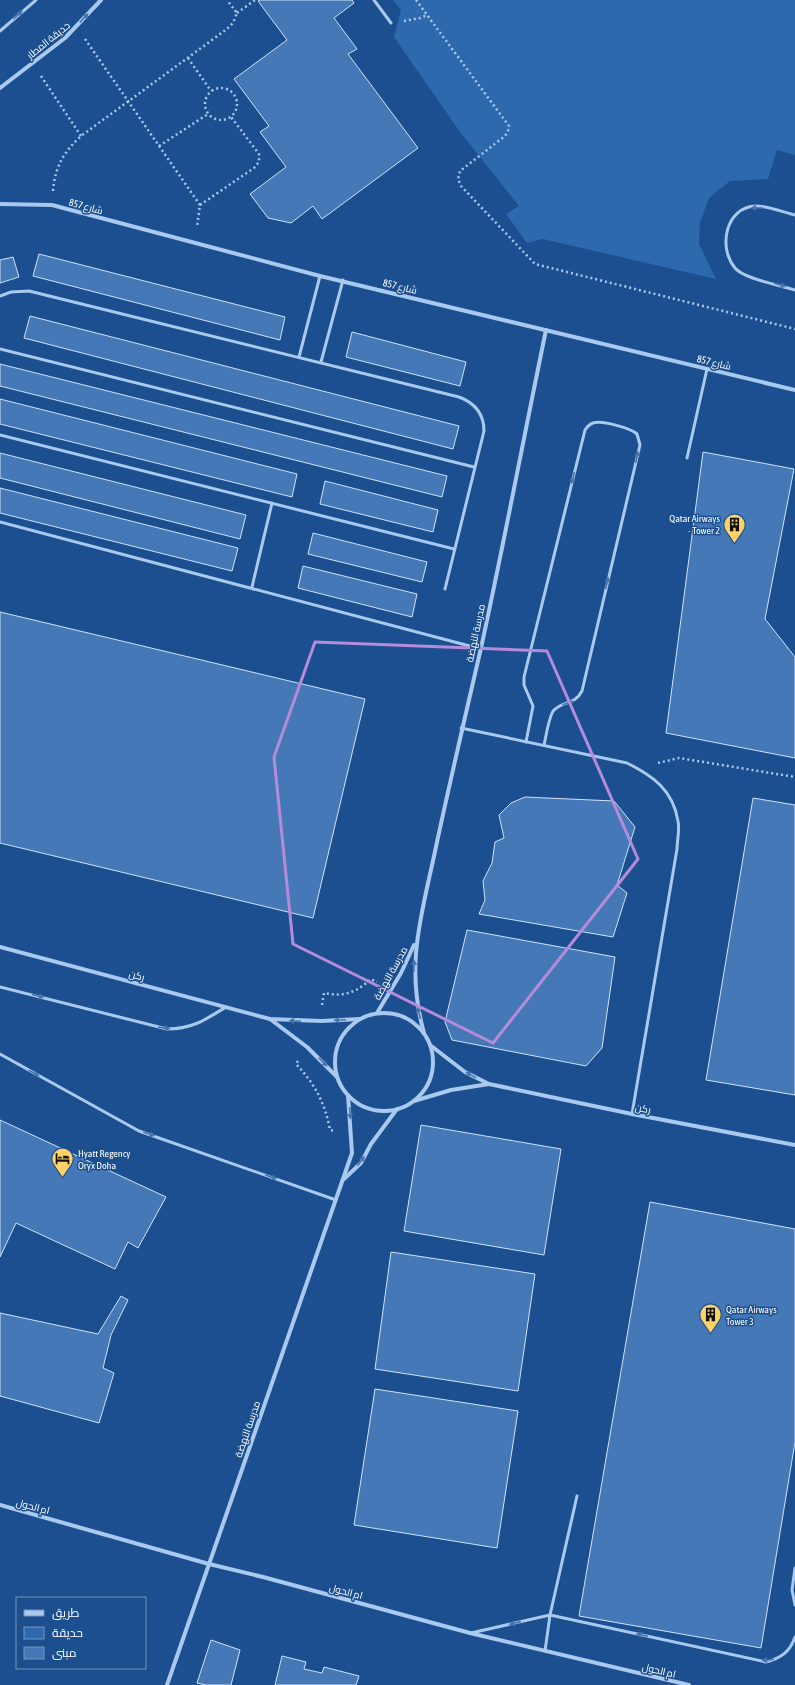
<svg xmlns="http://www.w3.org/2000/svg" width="795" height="1685" font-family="'Asap Condensed',Cairo,sans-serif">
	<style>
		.green { fill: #2e69ad }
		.building { fill: #4478b7; stroke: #cfe3fa }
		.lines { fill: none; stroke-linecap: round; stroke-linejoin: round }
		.path { stroke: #a9c9ee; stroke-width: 2.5; stroke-dasharray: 2 3; stroke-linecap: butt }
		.service { stroke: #a9c9ee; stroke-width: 3 }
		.minor { stroke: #a9c9ee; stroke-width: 4 }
		.oneway { fill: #4674ac }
		.marked { fill: none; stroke: #b68bdc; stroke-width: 3; stroke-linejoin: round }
		.labels { text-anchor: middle; stroke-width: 3; stroke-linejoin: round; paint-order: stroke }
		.street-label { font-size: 10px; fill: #fff; stroke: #1b4f8f }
		.poi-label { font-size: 10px; fill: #fff; stroke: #1b4f8f; text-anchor: start }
	</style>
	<rect width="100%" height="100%" fill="#1b4f8f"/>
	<path class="green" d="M393,0H795V155L777,150L768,179L730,181L709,198L700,223L699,244L716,279L543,239L527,243L506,214L519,206L460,132L394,37L401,10Z"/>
	<g class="building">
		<path d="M260,0H352L354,3L334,18L357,49L348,54L418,148L322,219L313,206L291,223L268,218L250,194L286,167L260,132L269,126L234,79L287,40L258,1Z"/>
		<path d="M39,254L285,317L280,340L33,276Z"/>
		<path d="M13,257L19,277L0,283V260Z"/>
		<path d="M30,316L459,426L453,449L24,338Z"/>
		<path d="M352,332L466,362L460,386L346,357Z"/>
		<path d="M0,364L447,476L442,497L0,386Z"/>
		<path d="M0,399L297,474L292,497L0,424Z"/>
		<path d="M703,452L794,469L765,619L795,657V758L666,733Z"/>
		<path d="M0,453L246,515L240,539L0,478Z"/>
		<path d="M325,481L438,510L433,532L320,504Z"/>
		<path d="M0,488L238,548L232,571L0,513Z"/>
		<path d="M313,533L427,562L422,582L308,554Z"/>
		<path d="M303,566L417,594L412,617L298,588Z"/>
		<path d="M0,612L365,699L313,918L0,843Z"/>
		<path d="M525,797L614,801L635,827L617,885L627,893L613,937L479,914L485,900L483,881L492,863L495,842L504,838L499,815L511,803Z"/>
		<path d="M753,798L795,805V1095L706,1080Z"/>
		<path d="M467,930L615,957L602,1048L586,1066L452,1040L445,1022Z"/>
		<path d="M0,1120L166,1197L138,1248L128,1242L115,1269L16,1223L0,1257Z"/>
		<path d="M421,1125L561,1149L544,1255L404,1231Z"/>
		<path d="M650,1202L795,1229V1442L761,1648L579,1616Z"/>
		<path d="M391,1252L535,1274L518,1391L375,1369Z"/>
		<path d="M121,1296L128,1300L111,1335L103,1368L114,1373L99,1423L0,1396V1313L98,1334Z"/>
		<path d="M375,1389L518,1411L497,1548L354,1525Z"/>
		<path d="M211,1640L240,1650L231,1685H206L197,1683Z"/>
		<path d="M282,1656L306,1662L304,1669L322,1673L324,1667L359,1676L356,1685H275Z"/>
	</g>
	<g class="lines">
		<g class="path">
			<path d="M416,0L509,126L508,131L505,136L460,171L458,179L461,186L535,264L795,329"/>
			<path d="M237,13L255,0"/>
			<path d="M404,21L420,18L427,15"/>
			<path d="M85,39L200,205L197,227"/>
			<path d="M188,58L211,91"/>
			<path d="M41,76L81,136"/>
			<circle cx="221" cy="104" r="16"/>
			<path d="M159,146L208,114"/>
			<path d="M53,191C55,166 64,152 81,136L227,29L233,23L237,13L227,0"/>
			<path d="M200,205L254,168L259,162V154L231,117"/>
			<path d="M658,763L679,758L795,777"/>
			<path d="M322,1005L324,993C343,997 356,993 371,979L377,982"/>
			<path d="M298,1061L296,1064C315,1084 325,1103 330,1130L335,1131"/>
		</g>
		<g class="service">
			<path d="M374,0L391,23"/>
			<path d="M0,31L36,0"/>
			<path d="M795,215C783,212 768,206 756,206C725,207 718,248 735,268C744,279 780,285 795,290"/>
			<path d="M0,296L11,292L29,291L459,397C475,403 484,413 484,431L445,589"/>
			<path d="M0,349L474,467"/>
			<path d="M299,357L320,276"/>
			<path d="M321,362L343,280"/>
			<path d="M0,435L454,549"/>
			<path d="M687,458L707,369"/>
			<path d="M0,522L481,649"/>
			<path d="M252,587L272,503"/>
			<path d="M461,728L627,763C653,776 673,790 678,821C680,830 677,841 677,849L632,1114"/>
			<path d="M526,742L533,706L524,685V677L585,430C587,427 590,424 593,423C602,420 630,428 637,434L640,445L582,691C574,706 564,700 554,710C549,715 546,737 544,745"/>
			<path d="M0,987L167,1029C192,1029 205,1020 226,1007"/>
			<path d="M0,1054L139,1131L336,1200"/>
			<path d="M795,1568L792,1590L795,1605"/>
			<path d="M471,1633L550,1615L766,1662C781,1658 790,1652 795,1637"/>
			<path d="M545,1651L550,1615L577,1496"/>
		</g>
		<g class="minor">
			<path d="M0,88L65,38L101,0"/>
			<path d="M0,204L52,205L320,276L795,390"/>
			<path d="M0,947L270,1019L321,1021L360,1019"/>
			<path d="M377,1013L401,973L414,945"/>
			<circle cx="384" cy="1062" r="49"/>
			<path d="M270,1019L307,1047L337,1077"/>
			<path d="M424,1033C404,962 423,911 437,842C451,777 466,713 481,648C504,543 524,436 546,330"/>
			<path d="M430,1045L465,1072L489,1084L632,1114L795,1145"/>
			<path d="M414,1101L451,1090L489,1084"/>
			<path d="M344,1179L361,1163L371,1144L397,1109"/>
			<path d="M0,1505L209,1564L263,1577L470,1633L689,1685"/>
			<path d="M167,1685L352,1153L348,1095"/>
		</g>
	</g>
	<defs><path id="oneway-solid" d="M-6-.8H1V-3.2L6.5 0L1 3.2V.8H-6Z"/></defs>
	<g class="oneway">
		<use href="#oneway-solid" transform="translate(18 15) rotate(-40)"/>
		<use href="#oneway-solid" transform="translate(84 18) rotate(-47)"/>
		<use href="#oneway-solid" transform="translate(757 208) rotate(-180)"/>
		<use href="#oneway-solid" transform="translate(780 285) rotate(16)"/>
		<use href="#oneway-solid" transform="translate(637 457) rotate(-77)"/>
		<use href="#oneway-solid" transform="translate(573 478) rotate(104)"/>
		<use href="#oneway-solid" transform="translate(607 583) rotate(-77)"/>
		<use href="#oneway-solid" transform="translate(568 703) rotate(-18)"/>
		<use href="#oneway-solid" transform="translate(414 966) rotate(-88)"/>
		<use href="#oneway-solid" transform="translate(38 996) rotate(14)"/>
		<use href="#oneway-solid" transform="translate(419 1013) rotate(-102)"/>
		<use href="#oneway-solid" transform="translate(340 1020) rotate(177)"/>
		<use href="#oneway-solid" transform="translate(295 1021) rotate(-177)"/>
		<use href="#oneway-solid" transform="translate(164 1028) rotate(9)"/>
		<use href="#oneway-solid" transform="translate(323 1062) rotate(45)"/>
		<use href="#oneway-solid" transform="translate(34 1073) rotate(29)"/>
		<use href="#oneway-solid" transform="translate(471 1075) rotate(-151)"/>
		<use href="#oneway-solid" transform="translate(350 1113) rotate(86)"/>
		<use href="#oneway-solid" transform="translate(149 1134) rotate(19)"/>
		<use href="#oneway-solid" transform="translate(361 1161) rotate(-54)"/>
		<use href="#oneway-solid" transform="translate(271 1177) rotate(19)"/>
		<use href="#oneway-solid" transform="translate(515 1623) rotate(167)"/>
		<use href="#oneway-solid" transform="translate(642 1635) rotate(-168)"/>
		<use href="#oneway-solid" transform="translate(768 1660) rotate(173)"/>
	</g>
	<path class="marked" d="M315,642L547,651L638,859L493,1043L293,944L274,757Z"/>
	<defs>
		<symbol id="building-pin" viewBox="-11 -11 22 30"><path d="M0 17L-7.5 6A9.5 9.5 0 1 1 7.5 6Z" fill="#ffd166" stroke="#1b4f8f"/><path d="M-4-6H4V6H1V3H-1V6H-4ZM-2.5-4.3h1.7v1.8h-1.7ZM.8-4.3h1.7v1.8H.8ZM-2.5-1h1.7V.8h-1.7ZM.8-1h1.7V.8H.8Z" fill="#111"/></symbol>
		<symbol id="hotel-pin" viewBox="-11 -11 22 30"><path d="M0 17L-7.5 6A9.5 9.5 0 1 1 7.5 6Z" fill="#ffd166" stroke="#1b4f8f"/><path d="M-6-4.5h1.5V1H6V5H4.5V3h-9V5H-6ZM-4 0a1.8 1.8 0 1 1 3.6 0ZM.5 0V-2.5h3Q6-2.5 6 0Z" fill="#111"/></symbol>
	</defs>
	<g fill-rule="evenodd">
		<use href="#building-pin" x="722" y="512" width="25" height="34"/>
		<use href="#hotel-pin" x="50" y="1146" width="25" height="34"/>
		<use href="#building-pin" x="698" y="1302" width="25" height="34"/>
	</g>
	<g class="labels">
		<g class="street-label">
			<text transform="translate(48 40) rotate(-39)" y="4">حديقة المطار</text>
			<text transform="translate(86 206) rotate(15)" y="4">شارع 857</text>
			<text transform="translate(400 286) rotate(14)" y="4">شارع 857</text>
			<text transform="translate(714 362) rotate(14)" y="4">شارع 857</text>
			<text transform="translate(475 633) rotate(-78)" y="4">مدرسة النهضة</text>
			<text transform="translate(390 973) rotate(-61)" y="4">مدرسة النهضة</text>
			<text transform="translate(137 975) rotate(15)" y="4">ركن</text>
			<text transform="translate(643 1108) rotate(11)" y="4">ركن</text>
			<text transform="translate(247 1429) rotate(-71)" y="4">مدرسة النهضة</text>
			<text transform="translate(33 1506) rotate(15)" y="4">ام الحول</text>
			<text transform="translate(346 1591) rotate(15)" y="4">ام الحول</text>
			<text transform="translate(659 1670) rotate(13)" y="4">ام الحول</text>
		</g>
		<g class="poi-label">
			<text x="720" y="522" text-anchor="end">Qatar Airways<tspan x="720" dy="12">- Tower 2</tspan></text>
			<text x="78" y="1157">Hyatt Regency<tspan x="78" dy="12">Oryx Doha</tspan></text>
			<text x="726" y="1313">Qatar Airways<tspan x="726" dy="12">Tower 3</tspan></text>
		</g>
	</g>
	<rect x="16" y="1597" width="130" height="72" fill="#1b4f8f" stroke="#7695bc"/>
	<rect x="24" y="1610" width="20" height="6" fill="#a9c9ee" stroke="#7695bc"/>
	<text x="52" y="1617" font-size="12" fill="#ffffff">طريق</text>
	<rect x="24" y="1627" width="20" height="12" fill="#2e69ad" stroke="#7695bc"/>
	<text x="52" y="1637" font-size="12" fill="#ffffff">حديقة</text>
	<rect x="24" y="1647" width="20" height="12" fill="#4478b7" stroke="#7695bc"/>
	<text x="52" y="1657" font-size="12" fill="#ffffff">مبنى</text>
</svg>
